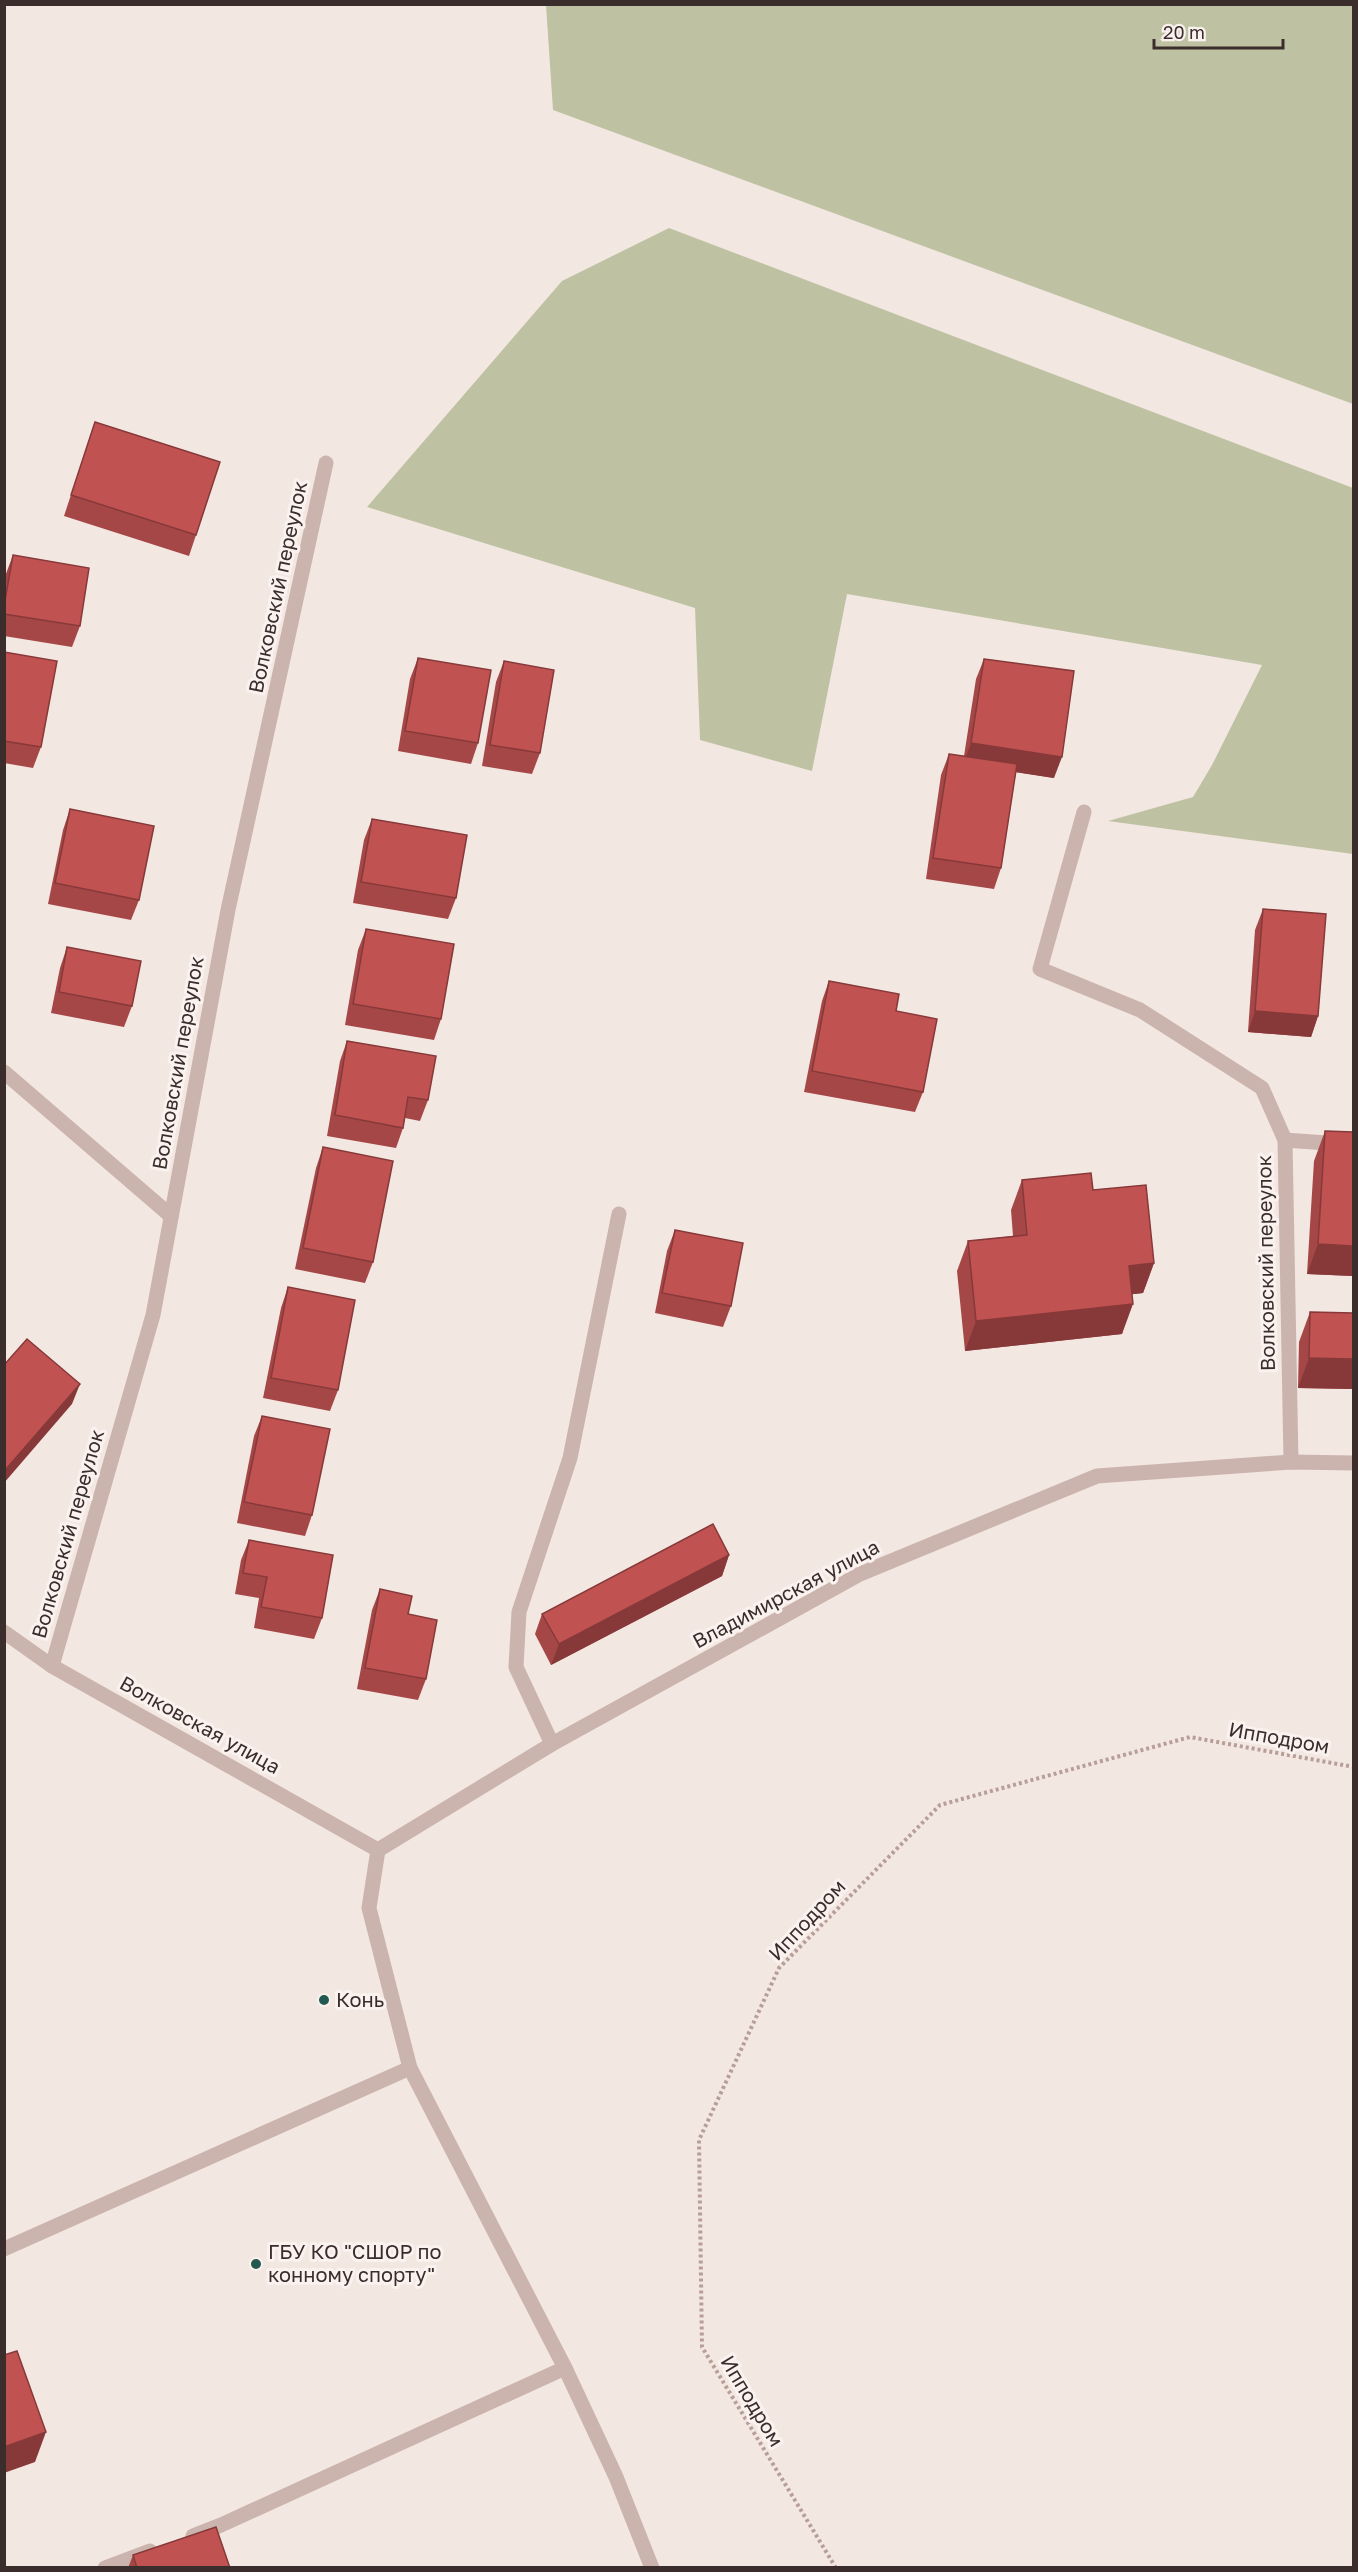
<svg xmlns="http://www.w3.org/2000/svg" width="1358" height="2572" font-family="'Golos Text',sans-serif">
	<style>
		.green { fill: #bfc2a2 }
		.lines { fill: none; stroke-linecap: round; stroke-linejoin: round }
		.path { stroke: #b79e98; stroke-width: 4; stroke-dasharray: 3 3; stroke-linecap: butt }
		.lane { stroke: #cbb4ae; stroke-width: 15 }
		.street { stroke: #cbb4ae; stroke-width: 15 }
		.wall { fill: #a64747 }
		.shaded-wall { fill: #873939 }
		.building { fill: #c15252; stroke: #873939; stroke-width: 1.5 }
		.poi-dot { fill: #225a51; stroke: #faf2ef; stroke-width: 2 }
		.labels { text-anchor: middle; stroke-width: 6; stroke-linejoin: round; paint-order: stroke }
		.street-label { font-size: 20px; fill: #3a2d2c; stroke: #faf2ef }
		.poi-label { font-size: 20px; fill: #3a2d2c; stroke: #faf2ef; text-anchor: start }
	</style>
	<rect width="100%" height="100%" fill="#f3e7e2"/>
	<g class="green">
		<path d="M546,5H1353V404L553,110Z"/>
		<path d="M669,228L1353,488V854L1108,821L1193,797L1212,765L1262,665L847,594L812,771L700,740L695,608L367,507L562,281Z"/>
	</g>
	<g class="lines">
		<path class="path" d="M836,2568L702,2347L699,2140L779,1968L940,1805L1190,1737L1354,1767"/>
		<g class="lane">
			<path d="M4,1072L171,1216"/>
			<path d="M552,1744L516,1667L519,1612L570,1458L619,1214"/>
			<path d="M378,1850L369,1908L410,2068L565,2368L616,2477L652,2568"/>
			<path d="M4,2249L410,2068"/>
			<path d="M193,2536L221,2525L565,2368"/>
			<path d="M105,2568L150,2551"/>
		</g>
		<g class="street">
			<path d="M1084,812L1040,969L1140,1010L1262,1088L1285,1140L1291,1462"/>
			<path d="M1285,1140L1354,1145"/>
			<path d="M4,1632L52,1666L378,1850L552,1744L860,1574L1097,1476L1291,1462L1354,1463"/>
			<path d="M52,1666L153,1315L228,910L326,463"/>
		</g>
	</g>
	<g class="wall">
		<path d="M95,422L196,535L189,556L64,516Z"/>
		<path d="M13,555L80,626L72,647L4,636V579Z"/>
		<path d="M4,652L41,747L33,768L4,763Z"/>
		<path d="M418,658L478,743L471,764L398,751L410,679Z"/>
		<path d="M984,659L1054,778L1016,772L1001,868L994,889L926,879L941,775L949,754L964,756L976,679Z"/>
		<path d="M504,661L540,753L532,774L482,766L496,682Z"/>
		<path d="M70,809L139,900L131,920L48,904L63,830Z"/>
		<path d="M372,819L456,898L448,919L353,903L364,840Z"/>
		<path d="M1263,909L1318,1016L1311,1037L1248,1032L1255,930Z"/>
		<path d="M366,929L441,1019L434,1040L345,1025L358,950Z"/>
		<path d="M67,947L132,1006L124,1027L51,1013L60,968Z"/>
		<path d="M829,981L896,1011L923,1092L915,1112L804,1092L822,1001Z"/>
		<path d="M347,1041L428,1100L420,1121L405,1118L403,1128L396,1148L327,1136L340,1061Z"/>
		<path d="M1325,1131L1353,1276L1307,1274L1314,1161Z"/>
		<path d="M323,1147L373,1262L365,1283L295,1269L316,1168Z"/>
		<path d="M1022,1180L1093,1190L1154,1263L1143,1293L1132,1294L1122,1334L965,1351L957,1271L968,1241L1013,1236L1011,1210Z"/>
		<path d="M675,1230L731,1306L723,1327L655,1313L667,1251Z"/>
		<path d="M288,1287L338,1390L330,1411L263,1398L281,1308Z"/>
		<path d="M1310,1312L1353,1313V1389L1298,1388L1299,1342Z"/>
		<path d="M262,1416L312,1515L305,1536L237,1523L254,1436Z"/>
		<path d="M249,1540L322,1618L314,1639L254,1628L259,1598L235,1594L241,1560Z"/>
		<path d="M729,1555L722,1576L551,1665L535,1634L542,1614Z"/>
		<path d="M380,1589L408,1614L426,1679L418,1700L357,1689L372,1610Z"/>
		<path d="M133,2555L230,2568H128Z"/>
	</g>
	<g class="shaded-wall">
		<path d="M971,743L1062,757L1054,778L963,764Z"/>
		<path d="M1255,1011L1318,1016L1311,1037L1248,1032Z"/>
		<path d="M1318,1244L1353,1246V1276L1307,1274Z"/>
		<path d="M1154,1263L1143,1293L1118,1296L1129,1266Z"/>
		<path d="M1133,1304L1122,1334L965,1351L976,1321Z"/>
		<path d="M1309,1358L1353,1359V1389L1298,1388Z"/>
		<path d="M80,1384L72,1404L4,1483V1474L6,1469Z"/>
		<path d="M729,1555L722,1576L551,1665L559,1644Z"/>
		<path d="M46,2432L35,2462L4,2473V2447Z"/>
	</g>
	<g class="building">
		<path d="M95,422L220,462L196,535L71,495Z"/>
		<path d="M13,555L89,568L80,626L4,614V606Z"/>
		<path d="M4,652L57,661L41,747L4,741Z"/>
		<path d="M418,658L491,670L478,743L405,731Z"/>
		<path d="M984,659L1074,671L1062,757L971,743Z"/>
		<path d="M504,661L554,670L540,753L490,745Z"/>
		<path d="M949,754L1017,764L1001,868L933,858Z"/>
		<path d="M70,809L154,826L139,900L55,883Z"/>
		<path d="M372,819L467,835L456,898L361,882Z"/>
		<path d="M1263,909L1326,914L1318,1016L1255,1011Z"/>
		<path d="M366,929L454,944L441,1019L353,1004Z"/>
		<path d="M67,947L141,961L132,1006L59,992Z"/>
		<path d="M829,981L899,994L896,1011L937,1019L923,1092L812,1071Z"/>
		<path d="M347,1041L436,1056L428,1100L408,1097L403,1128L335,1115Z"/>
		<path d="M1325,1131L1353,1132V1246L1318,1244Z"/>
		<path d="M323,1147L393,1161L373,1262L303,1248Z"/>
		<path d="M1091,1173L1093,1190L1146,1185L1154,1263L1129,1266L1133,1304L976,1321L968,1241L1027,1235L1022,1180Z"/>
		<path d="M675,1230L743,1243L731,1306L662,1293Z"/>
		<path d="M288,1287L355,1300L338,1390L271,1378Z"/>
		<path d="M1310,1312L1353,1313V1359L1309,1358Z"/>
		<path d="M27,1339L80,1384L6,1469L4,1467V1365Z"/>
		<path d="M262,1416L330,1429L312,1515L244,1502Z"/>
		<path d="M713,1524L729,1555L559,1644L542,1614Z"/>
		<path d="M249,1540L333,1555L322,1618L261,1607L267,1577L243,1573Z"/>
		<path d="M380,1589L412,1596L408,1614L437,1620L426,1679L365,1668Z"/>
		<path d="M17,2351L46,2432L4,2447V2355Z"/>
		<path d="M216,2527L230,2568H137L133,2555Z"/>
	</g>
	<g class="poi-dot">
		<circle cx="324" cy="2000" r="6"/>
		<circle cx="256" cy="2264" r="6"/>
	</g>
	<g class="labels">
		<g class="street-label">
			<text transform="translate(278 587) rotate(-78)" y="7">Волковский переулок</text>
			<text transform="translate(178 1063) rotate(-80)" y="7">Волковский переулок</text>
			<text transform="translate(1266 1263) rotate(-91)" y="7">Волковский переулок</text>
			<text transform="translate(68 1534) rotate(-74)" y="7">Волковский переулок</text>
			<text transform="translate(786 1594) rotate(-28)" y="7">Владимирская улица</text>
			<text transform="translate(200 1725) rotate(29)" y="7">Волковская улица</text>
			<text transform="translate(1279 1738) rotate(10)" y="7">Ипподром</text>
			<text transform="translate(807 1920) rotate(-47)" y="7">Ипподром</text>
			<text transform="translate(752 2401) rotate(59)" y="7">Ипподром</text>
		</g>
		<g class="poi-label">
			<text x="336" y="2007">Конь</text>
			<text x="268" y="2259">ГБУ КО "СШОР по<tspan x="268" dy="23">конному спорту"</tspan></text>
		</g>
	</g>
	<rect width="1358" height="2572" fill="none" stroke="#3a2d2c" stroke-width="12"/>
	<path d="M1154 39v9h129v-9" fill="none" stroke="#3a2d2c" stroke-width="3"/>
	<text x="1163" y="39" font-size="18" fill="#3a2d2c" stroke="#faf2ef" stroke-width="4.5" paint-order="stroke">20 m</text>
</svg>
